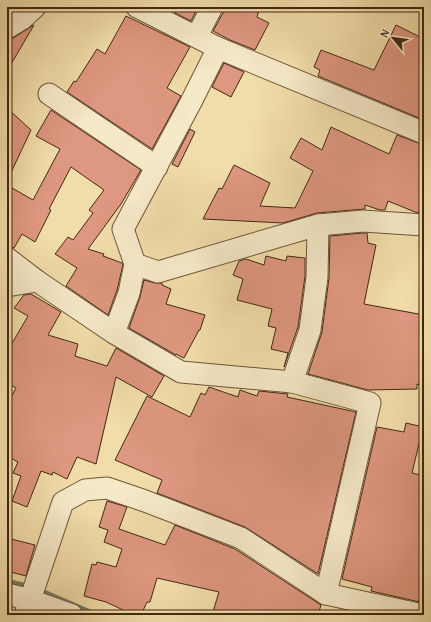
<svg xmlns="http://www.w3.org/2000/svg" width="431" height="622" font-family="'Gentium Book Plus',serif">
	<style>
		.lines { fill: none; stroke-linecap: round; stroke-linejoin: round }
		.stream { stroke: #788169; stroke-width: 6 }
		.building { fill: #de9780; stroke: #422813 }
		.street-casing { stroke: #6e5539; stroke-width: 23 }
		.street { stroke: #f6e9c8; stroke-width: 21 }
	</style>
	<rect width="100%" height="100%" fill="#f1ddaa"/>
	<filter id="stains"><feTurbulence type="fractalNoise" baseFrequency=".005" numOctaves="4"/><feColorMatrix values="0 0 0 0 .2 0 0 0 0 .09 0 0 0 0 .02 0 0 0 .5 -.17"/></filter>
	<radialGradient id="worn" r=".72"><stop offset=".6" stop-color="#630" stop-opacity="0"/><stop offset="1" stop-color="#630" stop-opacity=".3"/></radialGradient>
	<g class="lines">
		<path class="stream" d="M7,582L31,587L96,615"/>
	</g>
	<g class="building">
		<path d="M178,7H198L191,21L175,13Z"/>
		<path d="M224,7H260L257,17L269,23L255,50L230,40L213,31L223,13Z"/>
		<path d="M126,16L190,47L167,88L181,96L152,149L67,92L74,81L76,82L97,49L105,54Z"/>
		<path d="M34,25L7,71V40L13,38Z"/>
		<path d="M396,25L424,39V120L318,76L320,70L314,67L321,50L374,70Z"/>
		<path d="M224,63L244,72L231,97L212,87Z"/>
		<path d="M7,108L31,130L7,181Z"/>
		<path d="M51,110L141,170L121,204L88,249L104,254L103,256L122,263L123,265L117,290L108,315L66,286L77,268L55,254L68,237L73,240L93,213L89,210L104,190L71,167L49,209L51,210L35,242L22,234L14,248L7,246V185L33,200L60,149L36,136Z"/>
		<path d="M331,127L389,154L397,135L424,145V213L415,212L388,201L385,210H380L365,205V209L317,213L283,223L203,219L219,188L222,189L234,165L270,183L260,206L295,208L313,171L290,158L301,138L322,150Z"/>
		<path d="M190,129L195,132L178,167L172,164Z"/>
		<path d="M363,233H367L368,243L376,245L364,304L424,315V386L417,384V389L368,390L308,374L322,332L329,278L330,236Z"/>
		<path d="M266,256L286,261L287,256L305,258V276L298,327L284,367L288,353L271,349L276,328L268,326L272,309L237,300L243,279L233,275L239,261L246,259L264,265Z"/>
		<path d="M144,280L155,283H162V285L171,289L166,304L205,315L200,330H199L184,358L176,354V355L129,328L140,297Z"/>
		<path d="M31,294L61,312L48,335L78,344L75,356L107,366L116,348L164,376L152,397L116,377L96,464L77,457L67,479L53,472L52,475L41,471L27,507L12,501L21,476L13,473L18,462L7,456V405L16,388L7,383V352L28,316L14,308L24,295Z"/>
		<path d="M209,387L238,397L240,390L257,396L259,391L288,394L287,397L356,412L318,574L245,527L157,493L162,480L115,460L147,396L190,417L201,393L205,395Z"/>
		<path d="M406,423L423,427L412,473L424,476V603L371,591L372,587L342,579L377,427L404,432Z"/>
		<path d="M107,501L127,507L119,529L165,545L175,525L235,549L321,605L318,615H212L219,592L157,578L150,602H147L141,615H121L123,610L106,602L84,596L92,564L96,565L97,562L116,567L122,549L104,542L108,530L99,527Z"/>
		<path d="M7,538L35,545L26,576L7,571Z"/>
	</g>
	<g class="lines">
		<defs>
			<g id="street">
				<path d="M137,7L218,48L424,133"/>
				<path d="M7,28L22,19L35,7"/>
				<path d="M197,36L212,7"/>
				<path d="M49,94L157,167"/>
				<path d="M7,258L37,281L114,333L181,372L292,382L370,403L326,594"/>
				<path d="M135,264L123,229L191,102L218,48"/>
				<path d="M7,286L37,281"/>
				<path d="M114,333L129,293L135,264L158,272L318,225L363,221L424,225"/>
				<path d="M292,382L310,330L317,277L318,225"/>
				<path d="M7,594L30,600L72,615"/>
				<path d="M25,615L63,502L85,490L107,488L145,501L241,538L326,594L423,615"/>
			</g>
		</defs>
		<use href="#street" class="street-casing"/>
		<use href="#street" class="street"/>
	</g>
	<rect width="431" height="622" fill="none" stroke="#f1ddaa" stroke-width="24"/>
	<rect x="8" y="8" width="415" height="606" fill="none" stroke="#422813" stroke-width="2"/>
	<rect x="12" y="12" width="407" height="598" fill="none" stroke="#422813"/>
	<g transform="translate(393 38) rotate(299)" stroke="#f6e9c8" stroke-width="3" paint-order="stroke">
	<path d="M0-3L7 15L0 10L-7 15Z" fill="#422813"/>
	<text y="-6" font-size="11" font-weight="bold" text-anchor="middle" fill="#422813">N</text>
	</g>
	<rect width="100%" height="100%" filter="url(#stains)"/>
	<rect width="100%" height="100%" fill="url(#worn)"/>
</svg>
